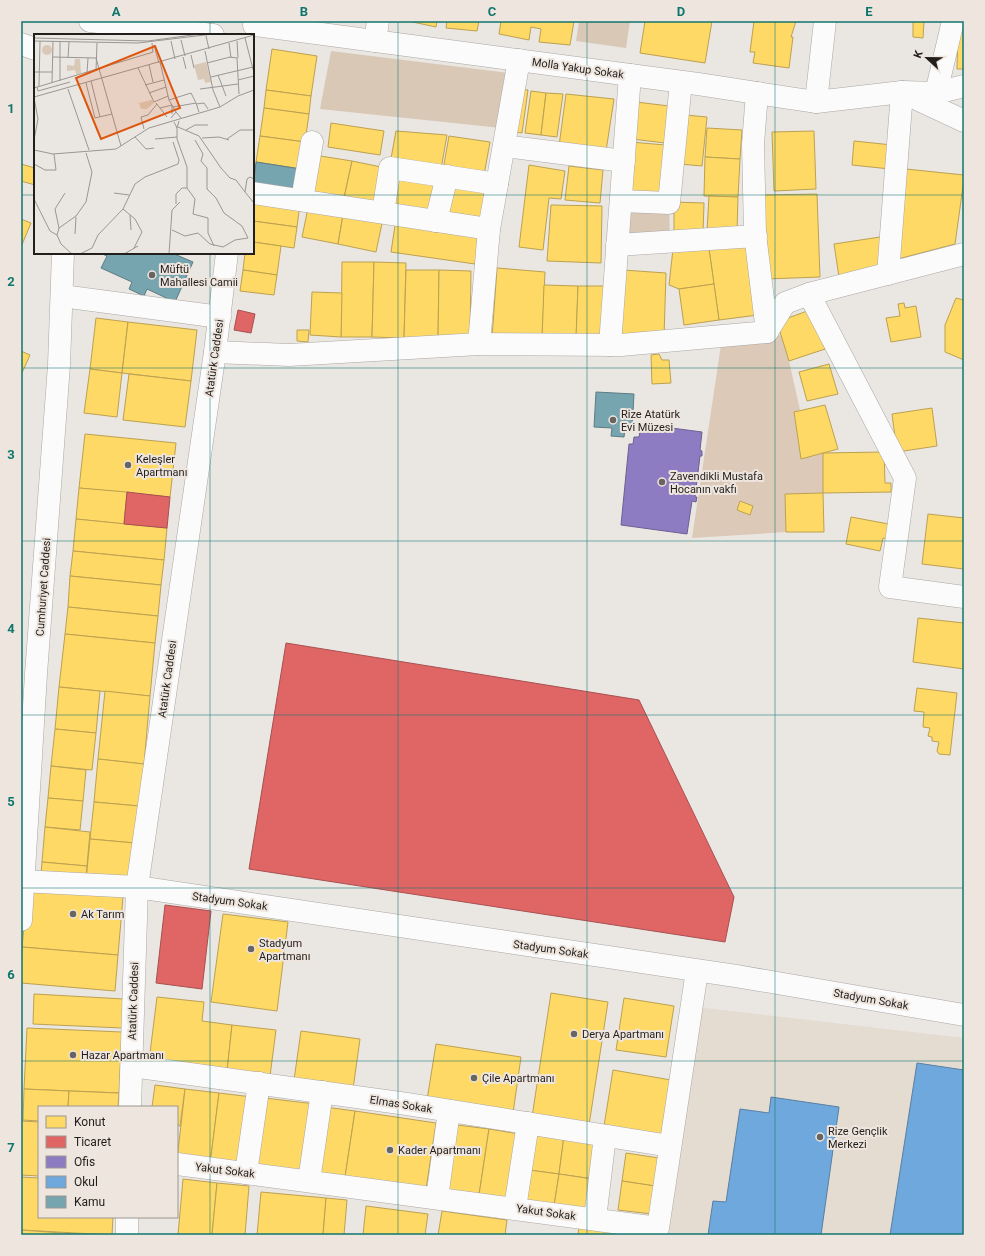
<svg xmlns="http://www.w3.org/2000/svg" width="985" height="1256" font-family="Roboto,sans-serif">
	<style>
		.built { fill: #e4dbd1 }
		.green { fill: #dac8b6 }
		.forest { fill: #dcc9b7 }
		.homes { fill: #ffd966; stroke: #bca150 }
		.shops { fill: #e06666; stroke: #a75050 }
		.offices { fill: #8e7cc3; stroke: #6d6091 }
		.schools { fill: #6fa8dc; stroke: #587fa2 }
		.public { fill: #76a5af; stroke: #5c7c83 }
		.lines { fill: none; stroke-linecap: round; stroke-linejoin: round }
		.minor-casing { stroke: #aaa7a4; stroke-width: 23 }
		.minor { stroke: #fcfbfb; stroke-width: 22 }
		.grid { fill: none; stroke: #0f766e; stroke-width: 1; stroke-opacity: 0.55 }
		.poi-dot { fill: #676461; stroke: #eee6de; stroke-width: 1.5 }
		.labels { text-anchor: middle; stroke-width: 4; stroke-linejoin: round; paint-order: stroke }
		.street-label { font-size: 11px; fill: #211e1c; stroke: #eee6de }
		.poi-label { font-size: 11px; fill: #211e1c; stroke: #eee6de; text-anchor: start }
		.inset-road { fill: none; stroke: #9a9693; stroke-width: 1 }
		.view { fill: #de560d; fill-opacity: 0.15; stroke: #de560d; stroke-width: 2 }
		.inset-edge { fill: none; stroke: #211e1c; stroke-width: 2 }
		.neatline { fill: none; stroke: #0f766e; stroke-width: 1.5 }
		.grid-label { font-size: 13px; text-anchor: middle; font-weight: bold; fill: #0f766e }
	</style>
	<rect width="100%" height="100%" fill="#eae6e2"/>
	<path class="built" d="M696,1007L964,1038V1235H662Z"/>
	<g class="green">
		<path d="M579,21H630L626,48L576,41Z"/>
		<path d="M331,51L509,73L501,128L320,109Z"/>
		<path d="M624,203L669,206L670,237L621,241Z"/>
	</g>
	<path class="forest" d="M781,335L789,361L800,410L794,412L801,459L823,453V493L785,494L786,532L692,538L721,345Z"/>
	<g class="homes">
		<path d="M408,21H437L436,27Z"/>
		<path d="M447,21H479L477,31L446,28Z"/>
		<path d="M501,21H574L570,45L539,42L541,29L531,27L529,40L499,34Z"/>
		<path d="M645,21H712L705,63L640,53Z"/>
		<path d="M754,21H796L791,37H793L789,68L753,63L755,52H750Z"/>
		<path d="M907,21H924L923,38L913,37V21Z"/>
		<path d="M958,30H964V69H957Z"/>
		<path d="M272,49L317,56L311,96L266,90Z"/>
		<path d="M517,89L528,90L522,133L511,131Z"/>
		<path d="M266,90L311,96L309,114L264,108Z"/>
		<path d="M531,91L546,93L541,135L525,133Z"/>
		<path d="M546,93L563,94L557,137L541,135Z"/>
		<path d="M566,94L614,99L606,151L559,146Z"/>
		<path d="M636,102L669,106L665,143L632,139Z"/>
		<path d="M264,108L309,114L305,142L260,136Z"/>
		<path d="M685,115L707,117L702,166L680,164Z"/>
		<path d="M331,123L384,131L380,155L328,147Z"/>
		<path d="M707,128L742,130L740,159L705,157Z"/>
		<path d="M396,131L447,135L441,169L390,164Z"/>
		<path d="M814,131L816,189L774,191L772,132Z"/>
		<path d="M260,136L305,142L301,169L256,162Z"/>
		<path d="M449,136L490,142L484,175L443,170Z"/>
		<path d="M854,141L892,145L890,169L852,165Z"/>
		<path d="M631,142L665,145L660,196L625,193Z"/>
		<path d="M314,155L352,161L344,198L310,191Z"/>
		<path d="M705,157L740,159L738,197L704,196Z"/>
		<path d="M352,161L386,168L378,205L344,198Z"/>
		<path d="M21,164L35,168V185L21,181Z"/>
		<path d="M529,165L565,171L561,199L549,198L543,250L519,247Z"/>
		<path d="M569,166L603,170L600,203L565,200Z"/>
		<path d="M906,169L964,175V179L955,244L898,259Z"/>
		<path d="M394,172L439,179L434,213L389,206Z"/>
		<path d="M448,179L487,187L481,221L442,214Z"/>
		<path d="M817,194L820,277L766,279L763,195Z"/>
		<path d="M709,196L738,197L737,232L707,231Z"/>
		<path d="M253,201L300,204L297,227L253,221Z"/>
		<path d="M674,202L704,203L703,233H674Z"/>
		<path d="M551,205L602,206L601,263L547,261Z"/>
		<path d="M308,208L343,215L338,244L302,237Z"/>
		<path d="M343,215L382,223L376,252L338,244Z"/>
		<path d="M21,219L31,223L21,247Z"/>
		<path d="M396,219L480,231L475,264L391,252Z"/>
		<path d="M253,221L297,227L294,248L253,242Z"/>
		<path d="M880,237L885,270L839,277L834,244Z"/>
		<path d="M253,242L281,246L277,275L243,270L245,253H253Z"/>
		<path d="M748,243L758,315L719,320L709,249Z"/>
		<path d="M673,249H709L714,284L679,289L669,285Z"/>
		<path d="M342,262H374L372,337H341Z"/>
		<path d="M374,262L406,263L404,338L372,337Z"/>
		<path d="M497,268L545,272L542,339L492,338Z"/>
		<path d="M243,270L277,275L274,295L240,291Z"/>
		<path d="M406,270H439L438,339L404,338Z"/>
		<path d="M439,270L471,271L470,339H438Z"/>
		<path d="M623,270L666,273L664,337H620Z"/>
		<path d="M714,284L719,320L684,325L679,289Z"/>
		<path d="M544,285L578,286L576,339H542Z"/>
		<path d="M578,286H606L605,340L576,339Z"/>
		<path d="M312,292L342,293L341,337L310,335Z"/>
		<path d="M956,298L964,300V360L945,352V325Z"/>
		<path d="M904,303L905,308L916,306L921,337L891,342L886,318L900,316L898,304Z"/>
		<path d="M810,310L825,349L789,361L777,322Z"/>
		<path d="M96,318L128,322L122,373L90,369Z"/>
		<path d="M128,322L197,330L191,381L122,373Z"/>
		<path d="M297,330H309L308,342L297,341Z"/>
		<path d="M21,351L30,355L21,375Z"/>
		<path d="M659,354L662,360H669L671,383L652,384L651,355Z"/>
		<path d="M829,364L838,394L807,401L799,372Z"/>
		<path d="M90,369L122,373L117,417L84,413Z"/>
		<path d="M129,374L191,381L185,427L123,420Z"/>
		<path d="M825,405L838,449L801,459L794,412Z"/>
		<path d="M932,408L937,446L897,452L892,414Z"/>
		<path d="M85,434L176,443L170,497L79,488Z"/>
		<path d="M884,452L885,483H891V492L823,493V453Z"/>
		<path d="M79,488L127,492L124,524L76,519Z"/>
		<path d="M823,493L824,532H786L785,494Z"/>
		<path d="M740,501L753,506L750,515L737,510Z"/>
		<path d="M928,514L964,518V569L922,564Z"/>
		<path d="M851,517L894,525L891,540L883,538L880,551L846,544Z"/>
		<path d="M76,519L167,528L164,560L73,551Z"/>
		<path d="M73,551L164,560L161,585L70,576Z"/>
		<path d="M70,576L161,585L158,616L68,607Z"/>
		<path d="M68,607L158,616L155,643L65,634Z"/>
		<path d="M918,618L964,623V669L913,662Z"/>
		<path d="M65,634L155,643L150,696L59,687Z"/>
		<path d="M59,687L100,691L96,733L55,729Z"/>
		<path d="M917,688L957,693L950,755L939,754L937,751L939,742L932,741V737L928,736L930,728L923,727L924,712L914,711Z"/>
		<path d="M105,691L150,696L144,764L98,759Z"/>
		<path d="M55,729L96,733L92,770L51,766Z"/>
		<path d="M98,759L144,764L139,806L94,802Z"/>
		<path d="M51,766L86,770L83,801L48,798Z"/>
		<path d="M48,798L83,801L80,830L45,827Z"/>
		<path d="M94,802L139,806L135,843L90,839Z"/>
		<path d="M45,827L90,832L87,866L42,862Z"/>
		<path d="M90,839L135,843L131,884L86,880Z"/>
		<path d="M42,862L87,866L86,880L41,875Z"/>
		<path d="M28,888L123,897L118,955L22,947Z"/>
		<path d="M223,914L288,922L277,1011L211,1002Z"/>
		<path d="M22,947L118,955L115,991L21,983Z"/>
		<path d="M551,993L608,1002L589,1125L532,1117Z"/>
		<path d="M34,994L124,999L122,1028L33,1024Z"/>
		<path d="M157,997L204,1002L202,1021L232,1025L227,1071L149,1061Z"/>
		<path d="M624,998L674,1006L666,1057L616,1050Z"/>
		<path d="M232,1025L276,1030L270,1076L227,1071Z"/>
		<path d="M27,1028L122,1032L119,1093L24,1089Z"/>
		<path d="M301,1031L360,1039L353,1089L294,1080Z"/>
		<path d="M436,1044L521,1057L513,1113L427,1100Z"/>
		<path d="M613,1070L671,1080L661,1135L604,1126Z"/>
		<path d="M155,1085L185,1089L180,1126L177,1125V1107H152Z"/>
		<path d="M24,1089L69,1091L68,1107H39V1121L23,1120Z"/>
		<path d="M185,1089L219,1093L210,1164L177,1160Z"/>
		<path d="M69,1091L119,1093L118,1107H68Z"/>
		<path d="M219,1093L252,1097L243,1168L210,1164Z"/>
		<path d="M265,1098L315,1104L306,1175L256,1169Z"/>
		<path d="M325,1107L355,1111L345,1177L315,1173Z"/>
		<path d="M355,1111L436,1123L426,1189L345,1177Z"/>
		<path d="M21,1121L39,1122V1176L21,1175Z"/>
		<path d="M457,1125L489,1129L479,1195L447,1190Z"/>
		<path d="M489,1129L519,1134L510,1199L479,1195Z"/>
		<path d="M534,1131L564,1136L559,1174L529,1170Z"/>
		<path d="M564,1136L598,1140L593,1179L559,1174Z"/>
		<path d="M626,1153L659,1158L655,1186L622,1181Z"/>
		<path d="M529,1170L559,1174L554,1206L524,1202Z"/>
		<path d="M559,1174L593,1179L588,1211L554,1206Z"/>
		<path d="M21,1177L39,1178V1217H113L112,1235L21,1230Z"/>
		<path d="M183,1179L217,1183L212,1235H178Z"/>
		<path d="M622,1181L655,1186L652,1214L618,1210Z"/>
		<path d="M217,1183L249,1186L245,1235H212Z"/>
		<path d="M261,1192L326,1198L323,1235H257Z"/>
		<path d="M326,1198L347,1200L344,1235H323Z"/>
		<path d="M366,1206L428,1214L425,1235H363Z"/>
		<path d="M442,1211L507,1220L505,1235H438Z"/>
		<path d="M579,1227L613,1231V1235H578Z"/>
		<path d="M21,1230L89,1235H21Z"/>
	</g>
	<g class="shops">
		<path d="M238,310L255,314L251,333L234,330Z"/>
		<path d="M127,492L170,497L167,528L124,524Z"/>
		<path d="M286,643L639,700L734,897L725,942L249,869Z"/>
		<path d="M165,905L211,911L202,989L156,983Z"/>
	</g>
	<path class="offices" d="M641,424L702,432L700,450L702,451V456H700L695,497H697L696,502L692,501L687,534L621,525L629,444H633L634,437H639Z"/>
	<g class="schools">
		<path d="M917,1063L964,1070V1235H890Z"/>
		<path d="M771,1097L839,1107L821,1235H708L713,1201L726,1202L740,1109L769,1113Z"/>
	</g>
	<g class="public">
		<path d="M256,162L301,169L297,195L253,189Z"/>
		<path d="M100,253H172L193,262L175,302L147,289L144,296L129,289L132,282L101,268L107,256Z"/>
		<path d="M596,392L634,394L632,429H625L624,437L611,436L612,428L594,427Z"/>
	</g>
	<g class="lines">
		<defs>
			<g id="minor">
				<path d="M90,21L213,35"/>
				<path d="M254,25L698,84L816,102L902,92L936,93L964,86"/>
				<path d="M375,41L378,21"/>
				<path d="M21,44L35,49"/>
				<path d="M936,93L953,21"/>
				<path d="M816,102L825,21"/>
				<path d="M504,146L624,161"/>
				<path d="M253,193L489,229"/>
				<path d="M302,200L312,142"/>
				<path d="M621,201L669,203L681,82"/>
				<path d="M383,212L390,168L497,184"/>
				<path d="M436,221L447,176"/>
				<path d="M617,245L756,236"/>
				<path d="M888,274L902,92L964,121"/>
				<path d="M809,294L905,478L890,587L964,597"/>
				<path d="M62,296L220,317"/>
				<path d="M767,332L785,303L809,294L964,254"/>
				<path d="M479,344L489,229L519,60"/>
				<path d="M610,345L630,75"/>
				<path d="M215,352L289,355L479,344L621,345L767,332L755,234L753,144L757,93"/>
				<path d="M21,881L137,887L736,976L964,1015"/>
				<path d="M21,920L36,674L59,365L63,253"/>
				<path d="M132,1066L407,1104L670,1146"/>
				<path d="M130,1107L137,887L215,352L227,253"/>
				<path d="M177,1164L658,1228L697,971"/>
				<path d="M246,1173L259,1083"/>
				<path d="M309,1181L322,1092"/>
				<path d="M437,1198L449,1111"/>
				<path d="M515,1208L528,1123"/>
				<path d="M595,1219L605,1136"/>
				<path d="M127,1235V1217"/>
			</g>
		</defs>
		<use href="#minor" class="minor-casing"/>
		<use href="#minor" class="minor"/>
	</g>
	<path class="grid" d="M210,21V35M398,21V1235M587,21V1235M775,21V1235M21,195H35M253,195H964M210,253V1235M21,368H964M21,541H964M21,715H964M21,888H964M21,1061H964"/>
	<g class="poi-dot">
		<circle cx="152" cy="275" r="4"/>
		<circle cx="613" cy="420" r="4"/>
		<circle cx="128" cy="465" r="4"/>
		<circle cx="662" cy="482" r="4"/>
		<circle cx="73" cy="914" r="4"/>
		<circle cx="251" cy="949" r="4"/>
		<circle cx="574" cy="1034" r="4"/>
		<circle cx="73" cy="1055" r="4"/>
		<circle cx="474" cy="1078" r="4"/>
		<circle cx="820" cy="1137" r="4"/>
		<circle cx="390" cy="1150" r="4"/>
	</g>
	<g class="labels">
		<g class="street-label">
			<text transform="translate(578 68) rotate(8)" y="4">Molla Yakup Sokak</text>
			<text transform="translate(214 358) rotate(-82)" y="4">Atatürk Caddesi</text>
			<text transform="translate(43 587) rotate(-86)" y="4">Cumhuriyet Caddesi</text>
			<text transform="translate(167 679) rotate(-82)" y="4">Atatürk Caddesi</text>
			<text transform="translate(230 901) rotate(8)" y="4">Stadyum Sokak</text>
			<text transform="translate(551 949) rotate(8)" y="4">Stadyum Sokak</text>
			<text transform="translate(871 999) rotate(10)" y="4">Stadyum Sokak</text>
			<text transform="translate(133 1001) rotate(-88)" y="4">Atatürk Caddesi</text>
			<text transform="translate(401 1104) rotate(9)" y="4">Elmas Sokak</text>
			<text transform="translate(225 1170) rotate(7)" y="4">Yakut Sokak</text>
			<text transform="translate(546 1212) rotate(8)" y="4">Yakut Sokak</text>
		</g>
		<g class="poi-label">
			<text x="160" y="273">Müftü<tspan x="160" dy="13">Mahallesi Camii</tspan></text>
			<text x="621" y="418">Rize Atatürk<tspan x="621" dy="13">Evi Müzesi</tspan></text>
			<text x="136" y="463">Keleşler<tspan x="136" dy="13">Apartmanı</tspan></text>
			<text x="670" y="480">Zavendikli Mustafa<tspan x="670" dy="13">Hocanın vakfı</tspan></text>
			<text x="81" y="918">Ak Tarım</text>
			<text x="259" y="947">Stadyum<tspan x="259" dy="13">Apartmanı</tspan></text>
			<text x="582" y="1038">Derya Apartmanı</text>
			<text x="81" y="1059">Hazar Apartmanı</text>
			<text x="482" y="1082">Çile Apartmanı</text>
			<text x="828" y="1135">Rize Gençlik<tspan x="828" dy="13">Merkezi</tspan></text>
			<text x="398" y="1154">Kader Apartmanı</text>
		</g>
	</g>
	<g transform="translate(34 34)">
		<rect width="220" height="220" fill="#eae6e2"/>
		<path d="M8 16a5 5 0 1 1 10 0a5 5 0 1 1-10 0ZM41,25H46L47,39L42,40L41,36L33,37V31L40,32ZM172,28L177,48L171,49L170,45L164,46L160,31Z" fill="#dac8b6"/>
		<path d="M118,66L120,69L113,75H107L105,69Z" fill="#dcc9b7"/>
		<path class="inset-road" d="M46,0H126M172,2L175,15M0,4L114,7L166,0M211,4L220,39M147,6L151,22M0,7L104,9L179,0M137,7L141,25M203,7L204,24M195,9L197,24M120,11L125,29M171,17L179,56L186,73M157,21L160,34M19,23L62,24M149,23L152,35M34,24L35,8M62,24L87,112M126,28L135,66L142,78M173,29L196,23L203,24L205,60M115,31L119,48M104,34L120,68L134,62M62,37L63,9M0,38H18M53,39L54,24M184,41L192,62M177,43L219,33M204,46L220,42M26,47V8M57,47L66,83M18,49L19,8M52,49L61,84L78,80M111,51L130,46M5,52L6,7M3,53L4,57L36,48M0,54L116,19L119,18L118,9M34,55L55,116M166,55L204,50M115,59L132,53M0,63L220,1M0,64L4,85L0,106M135,66L157,59L162,69M122,69L133,83M162,70L170,69L174,75M139,73L162,69L165,78M126,74L138,71V80M137,84L142,78L147,84M140,88L143,94L145,87M144,93L165,102L187,134L196,144L202,146L211,158M143,94V105L153,133V154L161,165L159,180L174,184V199L180,212M110,95L107,83L114,81L123,70M152,96L161,91H174M101,103L112,115L120,114M168,104L185,103L195,106M121,105L143,103M193,105L206,96H220M0,116L19,120L82,115L115,94L186,73L204,62L220,56M0,130L11,136H22L20,120M220,145L216,143L213,145L211,158L220,169M31,159L21,175L25,194L23,201L27,210L38,220M80,159L95,161M0,165L16,197L23,201M142,170V160L148,154H153M89,175L101,185L108,198L100,214M96,181L97,196M25,194L42,182L52,168L58,138L52,119M138,196L151,202L164,199L176,210L189,213L201,206L214,204L208,192L190,179L182,164L173,155V134L167,127L169,120L161,106M41,200L42,183M46,220L58,214L64,201L89,175L101,150L111,143L144,130L145,126L139,108M90,220L104,212M135,220L138,176L146,168"/>
		<path class="view" d="M121,12L146,74L67,105L42,44Z"/>
		<rect width="220" height="220" class="inset-edge"/>
	</g>
	<rect width="985" height="1256" fill="none" stroke="#eee6de" stroke-width="44"/>
	<rect x="38" y="1106" width="140" height="112" fill="#eee6de" stroke="#9c9690"/>
	<rect x="46" y="1116" width="20" height="12" fill="#ffd966" stroke="#9c9690"/>
	<text x="74" y="1126" font-size="12" fill="#211e1c">Konut</text>
	<rect x="46" y="1136" width="20" height="12" fill="#e06666" stroke="#9c9690"/>
	<text x="74" y="1146" font-size="12" fill="#211e1c">Ticaret</text>
	<rect x="46" y="1156" width="20" height="12" fill="#8e7cc3" stroke="#9c9690"/>
	<text x="74" y="1166" font-size="12" fill="#211e1c">Ofis</text>
	<rect x="46" y="1176" width="20" height="12" fill="#6fa8dc" stroke="#9c9690"/>
	<text x="74" y="1186" font-size="12" fill="#211e1c">Okul</text>
	<rect x="46" y="1196" width="20" height="12" fill="#76a5af" stroke="#9c9690"/>
	<text x="74" y="1206" font-size="12" fill="#211e1c">Kamu</text>
	<g transform="translate(927 58) rotate(292)" stroke="#eee6de" stroke-width="3" paint-order="stroke">
	<path d="M0-3L7 15L0 10L-7 15Z" fill="#211e1c"/>
	<text y="-6" font-size="11" font-weight="bold" text-anchor="middle" fill="#211e1c">K</text>
	</g>
	<rect x="22" y="22" width="941" height="1212" class="neatline"/>
	<g class="grid-label">
		<text x="116" y="16">A</text>
		<text x="304" y="16">B</text>
		<text x="492" y="16">C</text>
		<text x="681" y="16">D</text>
		<text x="869" y="16">E</text>
		<text x="11" y="113">1</text>
		<text x="11" y="286">2</text>
		<text x="11" y="459">3</text>
		<text x="11" y="633">4</text>
		<text x="11" y="806">5</text>
		<text x="11" y="979">6</text>
		<text x="11" y="1152">7</text>
	</g>
</svg>
